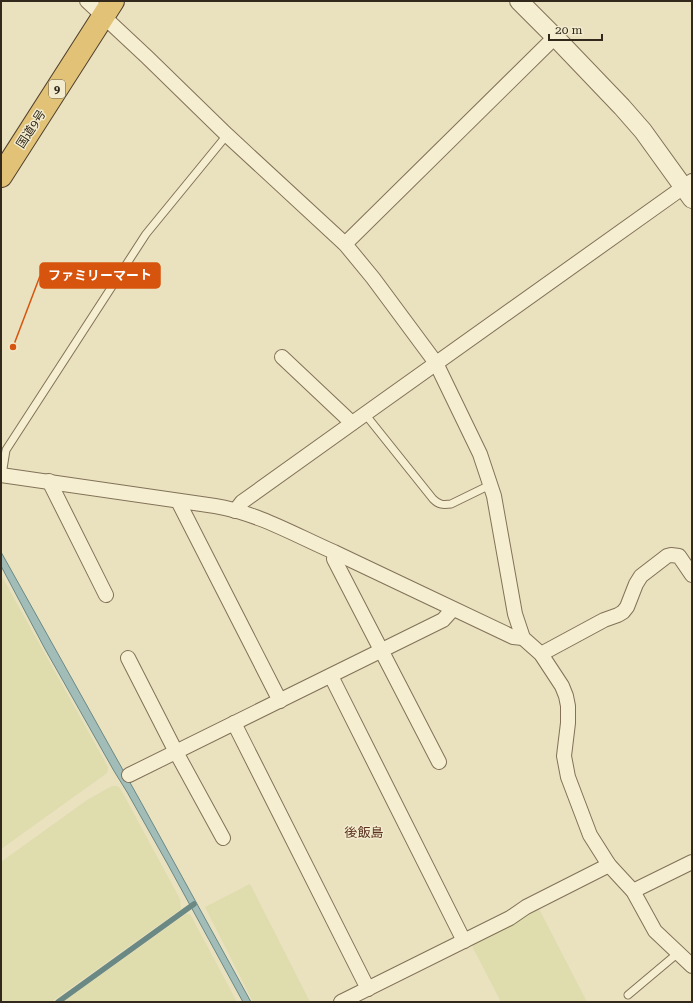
<svg xmlns="http://www.w3.org/2000/svg" width="693" height="1003" font-family="'Roboto Serif','Noto Sans JP',serif">
	<style>
		.farmland { fill: #dfdcad }
		.water { fill: #a2bcb7; stroke: #6a8984 }
		.lines { fill: none; stroke-linecap: round; stroke-linejoin: round }
		.stream { stroke: #6a8984; stroke-width: 5.5 }
		.service-casing { stroke: #817258; stroke-width: 9 }
		.minor-casing { stroke: #817258; stroke-width: 16 }
		.tertiary-casing { stroke: #817258; stroke-width: 20 }
		.trunk-casing { stroke: #4f402d; stroke-width: 24 }
		.service { stroke: #f6eed1; stroke-width: 7 }
		.minor { stroke: #f6eed1; stroke-width: 14 }
		.tertiary { stroke: #f6eed1; stroke-width: 18 }
		.trunk { stroke: #e1c276; stroke-width: 22 }
		.labels { text-anchor: middle; stroke-width: 3; stroke-linejoin: round; paint-order: stroke }
		.shield { fill: #f2ebce; stroke: #6c6351; stroke-width: 1 }
		.shield-label { font-size: 11px; font-weight: bold; fill: #32291c }
		.street-label { font-size: 12px; fill: #32291c; stroke: #f2ebce }
		.neighbourhood-label { font-size: 13px; fill: #5b311e; stroke: #f2ebce }
		.leader { fill: none; stroke: #d6540e; stroke-width: 1.5 }
		.callout-dot { fill: #d6540e; stroke: #f2ebce; stroke-width: 1.5 }
		.callout { fill: #d6540e; stroke: #d6540e; stroke-width: 1.5 }
		.callout-label { font-size: 13px; text-anchor: middle; font-weight: bold; fill: #fff }
	</style>
	<rect width="100%" height="100%" fill="#eae1bf"/>
	<g class="farmland">
		<path d="M1,575L108,767L107,773L1,849Z"/>
		<path d="M112,786H117L120,788L180,899L181,909L51,1002H1V862L87,800Z"/>
		<path d="M250,884L310,1002H253L205,907Z"/>
		<path d="M539,909L587,1002H501L471,944Z"/>
		<path d="M186,914H190L237,1002H63Z"/>
	</g>
	<path class="water" d="M1,552L142,804L251,1002H243L167,863L127,792L114,771L45,649L1,566Z"/>
	<g class="lines">
		<path class="stream" d="M58,1002L194,904"/>
		<defs>
			<g id="service">
				<path d="M365,414L433,499C439,505 443,505 451,504L490,485"/>
				<path d="M2,475L6,450L146,234L227,135"/>
				<path d="M628,995L678,953"/>
			</g>
			<g id="minor">
				<path d="M87,1L147,57L227,135L345,244L373,278L436,363L480,454L494,496L515,614L523,638L541,654L562,686L566,696L568,706V723L564,756L568,777L590,835L609,865L633,891L655,931L692,966"/>
				<path d="M345,244L555,37"/>
				<path d="M282,357L352,423"/>
				<path d="M1,475L215,506C258,513 295,535 334,552C394,580 453,609 513,637L523,638"/>
				<path d="M49,481L106,595"/>
				<path d="M178,501L280,701"/>
				<path d="M235,511L242,502L365,414L692,181"/>
				<path d="M335,553L334,559L439,762"/>
				<path d="M541,654L604,620L618,615L623,612L627,607L636,584L641,576L667,556L671,555L679,556L692,575"/>
				<path d="M128,658L176,752L223,838"/>
				<path d="M331,676L464,941"/>
				<path d="M234,723L368,989"/>
				<path d="M129,775L443,620L453,609"/>
				<path d="M633,891L692,862"/>
				<path d="M341,1002L510,918L526,907L609,865"/>
			</g>
			<path id="tertiary" d="M519,1L555,37L622,107L643,131L692,199"/>
			<path id="trunk" d="M1,176L113,1"/>
		</defs>
		<use href="#service" class="service-casing"/>
		<use href="#minor" class="minor-casing"/>
		<use href="#tertiary" class="tertiary-casing"/>
		<use href="#trunk" class="trunk-casing"/>
		<use href="#service" class="service"/>
		<use href="#minor" class="minor"/>
		<use href="#tertiary" class="tertiary"/>
		<use href="#trunk" class="trunk"/>
	</g>
	<g class="labels">
		<rect class="shield" x="49" y="80" width="16" height="18" rx="3"/>
		<g class="shield-label">
			<text x="57" y="93">9</text>
		</g>
		<g class="street-label">
			<text transform="translate(31 129) rotate(-57)" y="4">国道9号</text>
		</g>
		<g class="neighbourhood-label">
			<text x="364" y="837">後飯島</text>
		</g>
	</g>
	<path class="leader" d="M13 347L40 276"/>
	<circle class="callout-dot" cx="13" cy="347" r="4"/>
	<rect class="callout" x="40" y="263" width="120" height="25" rx="4"/>
	<g class="callout-label">
		<text x="100" y="280">ファミリーマート</text>
	</g>
	<rect width="693" height="1003" fill="none" stroke="#32291c" stroke-width="4"/>
	<path d="M549 34v6h53v-6" fill="none" stroke="#32291c" stroke-width="2"/>
	<text x="555" y="34" font-size="12" fill="#32291c" stroke="#f2ebce" stroke-width="3" paint-order="stroke">20 m</text>
</svg>
